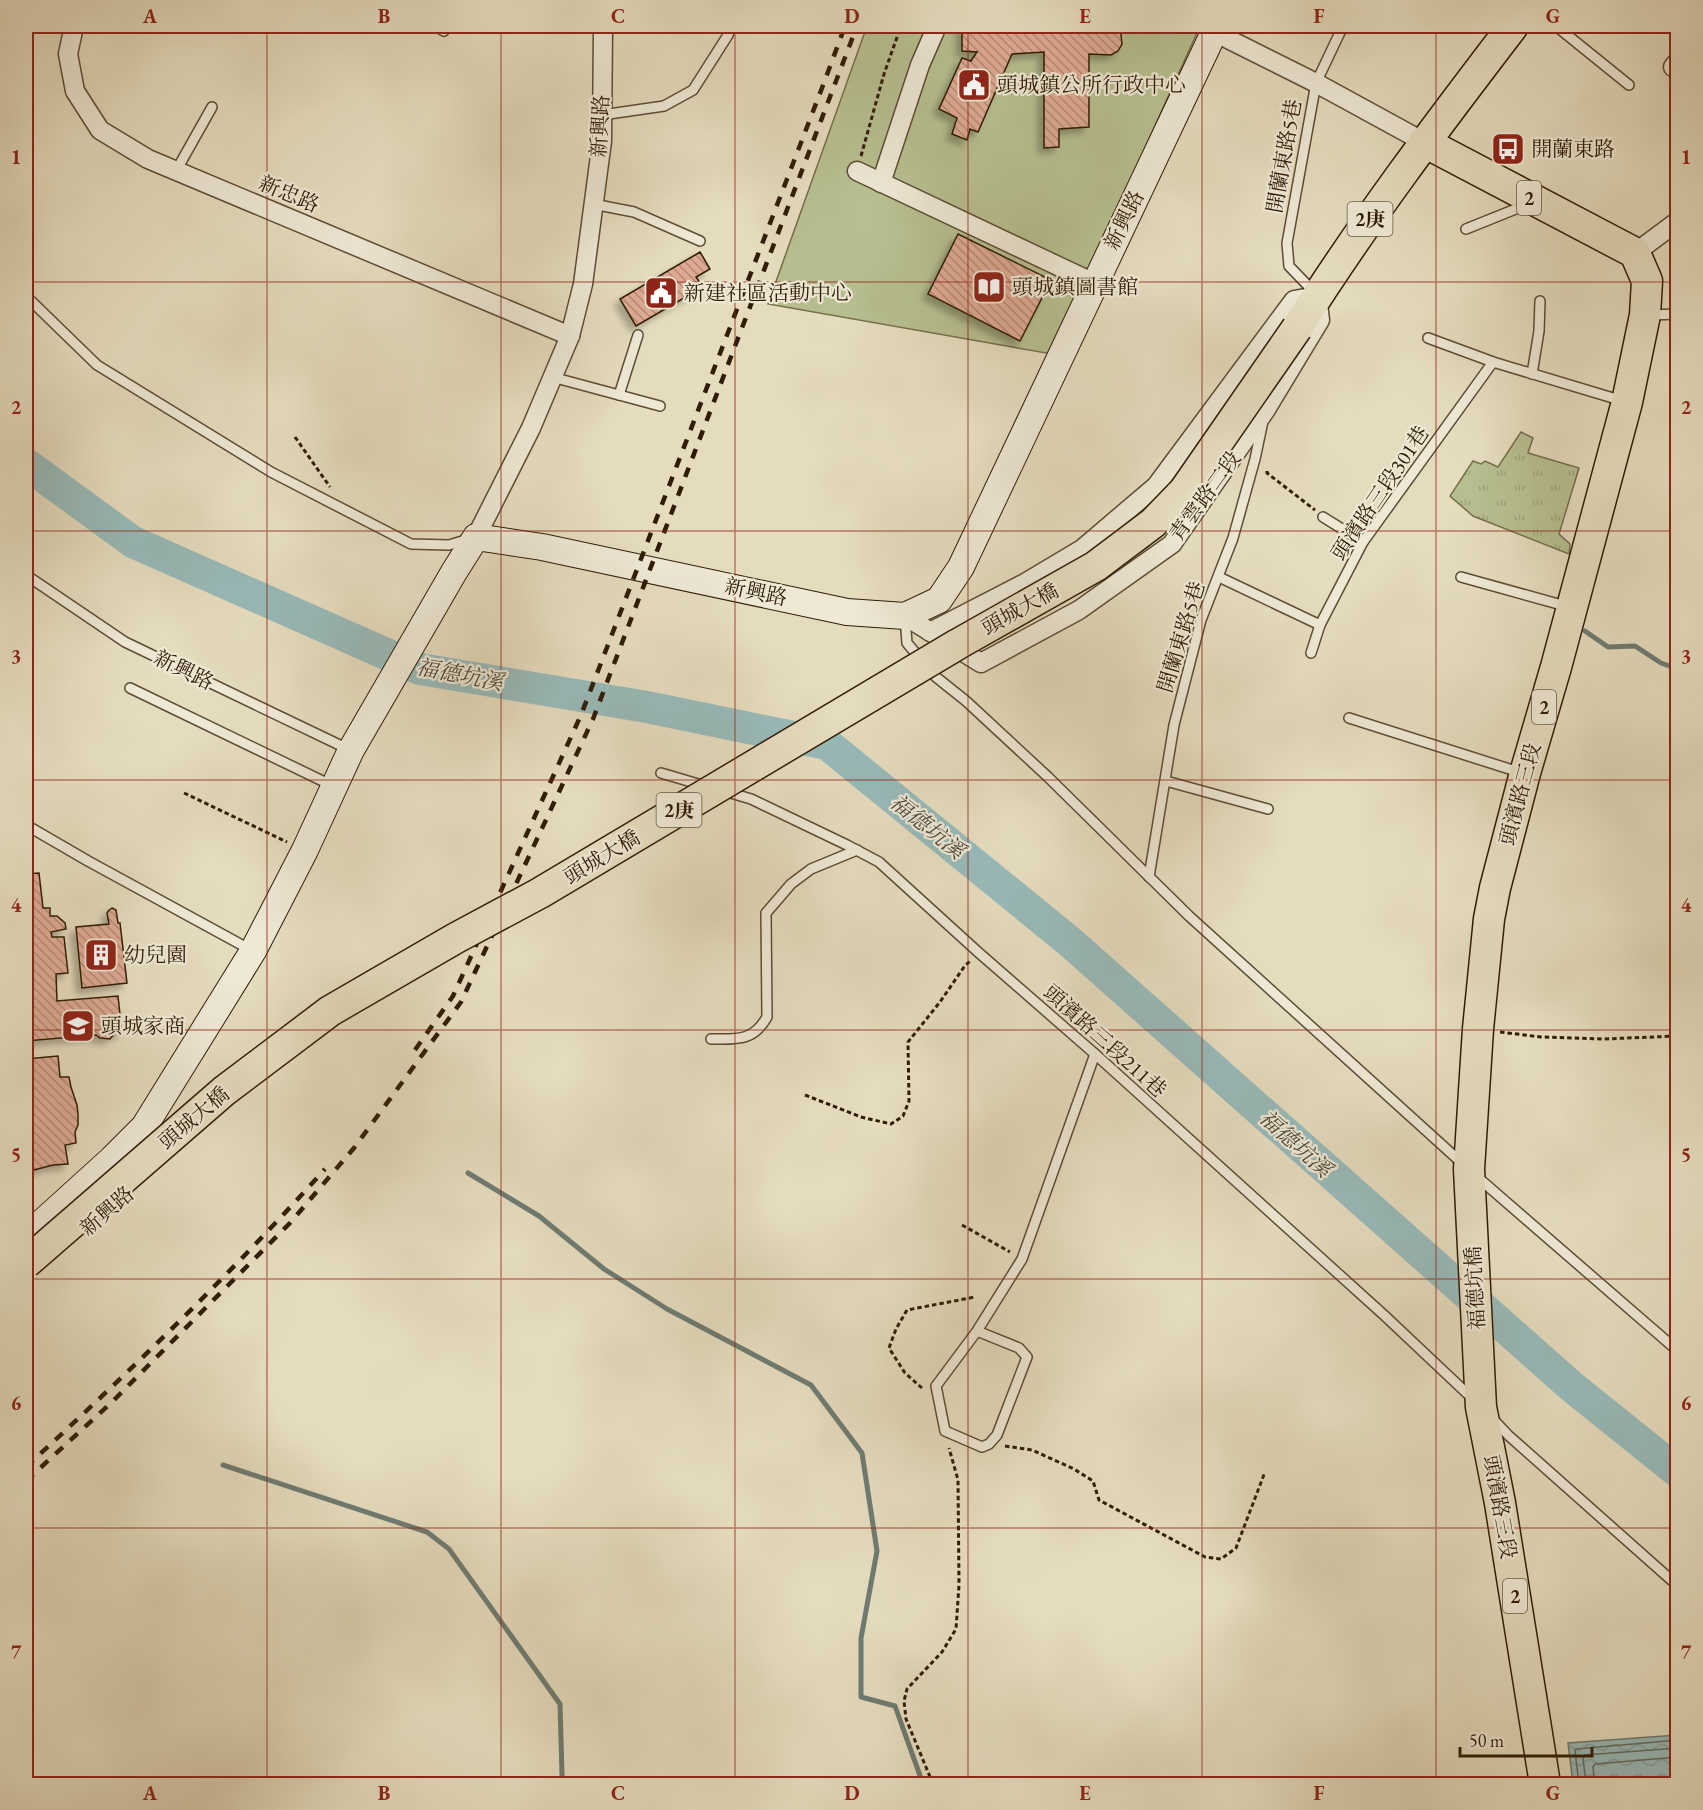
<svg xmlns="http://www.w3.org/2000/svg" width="1703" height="1810" font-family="'EB Garamond','Noto Serif TC',serif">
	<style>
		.grass { fill: url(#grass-tufts); stroke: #746e4b; stroke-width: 1.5 }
		.park { fill: #b7bf90; stroke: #746e4b; stroke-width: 1.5 }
		.water { fill: url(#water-waves); stroke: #6e7b71; stroke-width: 1.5 }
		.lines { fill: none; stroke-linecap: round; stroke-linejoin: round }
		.shore { stroke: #646b60; stroke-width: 1.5 }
		.stream { stroke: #6e7b71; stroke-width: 5 }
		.river { stroke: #98bab9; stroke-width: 32 }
		.building { fill: url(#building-back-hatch); stroke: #301c06; stroke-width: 1.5; filter: url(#shadow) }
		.lane-casing { stroke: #5d4c34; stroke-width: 12 }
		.street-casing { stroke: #5d4c34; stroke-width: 21 }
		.secondary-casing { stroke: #301c06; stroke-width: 28 }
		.primary-casing { stroke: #301c06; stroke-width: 33 }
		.path { stroke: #301c06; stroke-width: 3; stroke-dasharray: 4.5 3; stroke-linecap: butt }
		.lane { stroke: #eee8d5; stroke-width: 9 }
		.street { stroke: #eee8d5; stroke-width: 18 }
		.secondary { stroke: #eee8d5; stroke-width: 26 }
		.primary { stroke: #e5dcbe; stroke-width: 30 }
		.rail { stroke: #301c06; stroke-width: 4.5; stroke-dasharray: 10 10; stroke-linecap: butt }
		.primary-bridge-casing { stroke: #301c06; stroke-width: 33; stroke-linecap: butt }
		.primary-bridge { stroke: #e5dcbe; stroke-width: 30 }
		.grid { fill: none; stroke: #8f2418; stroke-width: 1.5; stroke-opacity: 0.55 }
		.labels { text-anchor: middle; stroke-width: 4.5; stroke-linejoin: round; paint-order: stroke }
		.shield { fill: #eee8d5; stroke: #695944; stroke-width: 1.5 }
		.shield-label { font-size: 20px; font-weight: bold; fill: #301c06 }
		.poi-label { font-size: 21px; fill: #301c06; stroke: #eee8d5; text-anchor: start }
		.street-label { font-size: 21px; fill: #301c06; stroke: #eee8d5 }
		.water-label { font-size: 22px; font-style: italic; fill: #4f4b3c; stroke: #eee8d5 }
		.neatline { fill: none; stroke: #8f2418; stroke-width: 2 }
		.grid-label { font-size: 20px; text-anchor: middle; font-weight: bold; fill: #8f2418 }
	</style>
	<defs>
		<pattern id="grass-tufts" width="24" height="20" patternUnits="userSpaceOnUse" patternTransform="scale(1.5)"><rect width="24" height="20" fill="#b7bf90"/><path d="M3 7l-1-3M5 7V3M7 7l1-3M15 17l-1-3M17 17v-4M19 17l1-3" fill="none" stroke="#9ea47b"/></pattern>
		<pattern id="water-waves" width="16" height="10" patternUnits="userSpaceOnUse" patternTransform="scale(1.5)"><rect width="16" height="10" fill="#98bab9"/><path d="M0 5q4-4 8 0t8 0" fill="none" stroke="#839f9e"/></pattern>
		<pattern id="building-back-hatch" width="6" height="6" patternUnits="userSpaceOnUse" patternTransform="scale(1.5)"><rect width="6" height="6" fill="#dda992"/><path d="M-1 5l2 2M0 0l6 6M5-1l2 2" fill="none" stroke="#b48975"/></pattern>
		<filter id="shadow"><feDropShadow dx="-5.5" dy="5.5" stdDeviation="3" flood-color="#0004"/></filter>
	</defs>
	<rect width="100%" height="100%" fill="#e5dcbe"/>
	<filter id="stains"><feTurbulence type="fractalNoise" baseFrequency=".00333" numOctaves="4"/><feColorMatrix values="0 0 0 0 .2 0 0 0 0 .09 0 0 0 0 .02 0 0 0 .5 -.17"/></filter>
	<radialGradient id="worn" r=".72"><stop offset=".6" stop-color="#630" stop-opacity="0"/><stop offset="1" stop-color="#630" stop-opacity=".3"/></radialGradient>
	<path class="grass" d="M1521,432L1533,438L1528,453L1579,468L1559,534L1570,544L1569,554L1473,516L1450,496L1473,461L1481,464L1485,461L1498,467Z"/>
	<path class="park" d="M867,26H1200L1052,354L768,304Z"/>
	<path class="water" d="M1677,1735V1784H1573L1568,1743Z"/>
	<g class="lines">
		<g class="shore">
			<path d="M1579,1784L1575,1751L1576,1749L1678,1740"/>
			<path d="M1586,1784L1583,1758L1585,1755L1678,1748"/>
			<path d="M1595,1784L1593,1767L1595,1764L1678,1757"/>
		</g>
		<g class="stream">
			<path d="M1585,631L1608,647L1635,646L1661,663L1678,669"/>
			<path d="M468,1173L539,1216L604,1269L667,1309L811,1385L862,1453L877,1551L861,1638V1697L895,1706L923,1784"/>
			<path d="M223,1465L427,1532L449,1549L560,1704L562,1775L565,1784"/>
		</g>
		<path class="river" d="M26,464L133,542L420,669L647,707L827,744L1070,942L1571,1386L1678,1472"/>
	</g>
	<g class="building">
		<path d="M962,26H1120L1122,44L1118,51L1111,55L1089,54V127L1059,129V147L1044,148V52L1012,54L978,132L970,129L967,140L952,134L957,118L939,109L962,58L971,61L977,52L962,51Z"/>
		<path d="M958,234L1051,280L1020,341L928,294Z"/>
		<path d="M700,252L710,269L696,277L703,287L636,326L620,299Z"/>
		<path d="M39,873L43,908H50V916H57L65,923L66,929L51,932L52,937H64L68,973L56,974L57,1001L118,996L122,1033H115L110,1039L100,1038L96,1035L26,1041V874Z"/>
		<path d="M112,908L116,910L118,923H120L127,983L82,988L76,927L109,924L107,913L109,910Z"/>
		<path d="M58,1056L60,1077H69L71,1087L77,1105L78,1114V1125L75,1132L76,1143L65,1145L68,1164L53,1165L26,1172V1059Z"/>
	</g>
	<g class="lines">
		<defs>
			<g id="lane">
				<path d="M435,26L444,31L448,26"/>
				<path d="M1556,26L1629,85"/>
				<path d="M602,115L664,106L693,90L728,35L731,26"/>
				<path d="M176,171L212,107"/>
				<path d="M593,204L634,212L700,241"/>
				<path d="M1466,229L1528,204"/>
				<path d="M1314,292L1289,266L1287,243L1316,83L1343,26"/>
				<path d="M26,296L97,365L271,472L411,544L449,545L469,539"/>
				<path d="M1650,315L1678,314"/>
				<path d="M1428,338L1493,362L1623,401"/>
				<path d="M1532,374L1539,331L1540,301"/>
				<path d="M552,377L660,406"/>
				<path d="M619,395L638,335"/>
				<path d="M1323,517L1363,542"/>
				<path d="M26,575L125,642L350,750"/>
				<path d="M1219,577L1320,625"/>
				<path d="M1461,577L1569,607"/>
				<path d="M905,618L907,643L936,677L966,701L1048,777L1189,916L1463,1164"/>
				<path d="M1311,653L1320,625L1363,542L1493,362"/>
				<path d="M130,688L333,786"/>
				<path d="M1349,718L1522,773"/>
				<path d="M661,773L705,786"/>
				<path d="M1166,781L1268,809"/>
				<path d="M724,791L751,799L847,845L879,862L978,952L1095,1054L1385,1316L1474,1400"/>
				<path d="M26,825L88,861L251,950"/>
				<path d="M1149,877L1174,725L1201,620L1233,538L1255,459L1263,421"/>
				<path d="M711,1039C736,1039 753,1042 767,1017L766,913L791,884L811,869L857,850"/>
				<path d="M1475,1175L1678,1351"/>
				<path d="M977,1331L1019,1348L1027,1357L997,1435L989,1444L982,1447L945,1431L936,1386L977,1331L1022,1259L1095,1054"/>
				<path d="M1492,1418L1509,1436L1678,1586"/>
			</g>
			<g id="street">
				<path d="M74,26L68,54L75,91L100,130L148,159L570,336"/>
				<path d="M1214,32L1316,83L1424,142"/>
				<path d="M1673,67L1678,61"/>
				<path d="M857,171L1094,283"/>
				<path d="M881,183L920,65L937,26"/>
				<path d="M1635,253L1678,221"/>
				<path d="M476,537L531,428L570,336L583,284L602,141L603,26"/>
				<path d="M905,616L981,663L1079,610L1172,544L1265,411L1320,320L1317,296L1294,300L1156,486L1082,549L1025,583L930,632"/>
			</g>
			<path id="secondary" d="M26,1237L112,1159L144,1127L253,951L305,850L351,750L454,572L476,537L542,547L847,612L905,616L939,600L961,567L1217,26"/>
			<g id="primary">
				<path d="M1424,142L1635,253L1647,281L1645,315L1627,402L1556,667L1525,773L1495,888L1489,919L1478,1029L1469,1169L1481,1407L1500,1503L1545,1784"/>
				<path d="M1297,328C1363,223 1438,124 1513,26"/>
			</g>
		</defs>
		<use href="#lane" class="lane-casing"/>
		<use href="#street" class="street-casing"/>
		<use href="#secondary" class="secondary-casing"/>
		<use href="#primary" class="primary-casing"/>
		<g class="path">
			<path d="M861,156L884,74L901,26"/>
			<path d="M295,437L330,487"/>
			<path d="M1267,471V473L1315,510"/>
			<path d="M184,793L287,842"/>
			<path d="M1500,1032L1541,1037L1603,1039L1678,1036"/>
			<path d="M805,1095L861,1117L891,1124L903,1116L909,1101L908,1042L940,1002L964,967L970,961"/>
			<path d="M962,1225L1010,1252"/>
			<path d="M922,1388L905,1373L889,1348L896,1329L907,1310L975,1297"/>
			<path d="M1005,1446L1032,1450L1074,1469L1093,1481L1099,1500L1205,1557L1221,1559L1236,1548L1265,1472"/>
			<path d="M933,1784L906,1719L904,1701L907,1689L942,1652L956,1629L959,1585L958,1480L949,1448"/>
		</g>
		<use href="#lane" class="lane"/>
		<use href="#street" class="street"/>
		<use href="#secondary" class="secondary"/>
		<use href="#primary" class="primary"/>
		<g class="rail">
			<path d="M415,1050L453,996L581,715L822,88L845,26"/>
			<path d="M26,1467C129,1372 231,1274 325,1169"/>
			<path d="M26,1481L112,1402L290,1223L354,1148L461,1002L593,719L857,26"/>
		</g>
		<defs>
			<path id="primary-bridge" d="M26,1263L224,1091L330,1011L456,938L540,893L958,644L1096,566L1153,523L1184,491L1297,328"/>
		</defs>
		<use href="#primary-bridge" class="primary-bridge-casing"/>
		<use href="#primary-bridge" class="primary-bridge"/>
	</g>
	<path class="grid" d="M267,26V1784M501,26V1784M735,26V1784M968,26V1784M1202,26V1784M1436,26V1784M26,282H1678M26,531H1678M26,780H1678M26,1030H1678M26,1279H1678M26,1528H1678"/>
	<defs>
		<symbol id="civic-square" viewBox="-11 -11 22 22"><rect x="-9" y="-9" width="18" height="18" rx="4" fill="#8f2418" stroke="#eee8d5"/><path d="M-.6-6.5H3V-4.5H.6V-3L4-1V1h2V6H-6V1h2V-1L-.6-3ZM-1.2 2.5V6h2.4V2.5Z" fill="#fff"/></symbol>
		<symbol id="bus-square" viewBox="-11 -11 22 22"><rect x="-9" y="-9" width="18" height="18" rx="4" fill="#8f2418" stroke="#eee8d5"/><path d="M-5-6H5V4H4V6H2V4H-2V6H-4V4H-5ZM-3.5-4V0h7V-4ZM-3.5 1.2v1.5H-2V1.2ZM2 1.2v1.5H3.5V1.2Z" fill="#fff"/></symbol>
		<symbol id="library-square" viewBox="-11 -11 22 22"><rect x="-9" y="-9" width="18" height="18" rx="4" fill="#8f2418" stroke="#eee8d5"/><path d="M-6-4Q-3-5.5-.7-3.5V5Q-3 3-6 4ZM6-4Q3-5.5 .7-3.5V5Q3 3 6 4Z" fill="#fff"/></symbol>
		<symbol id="building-square" viewBox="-11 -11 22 22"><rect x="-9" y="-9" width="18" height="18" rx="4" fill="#8f2418" stroke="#eee8d5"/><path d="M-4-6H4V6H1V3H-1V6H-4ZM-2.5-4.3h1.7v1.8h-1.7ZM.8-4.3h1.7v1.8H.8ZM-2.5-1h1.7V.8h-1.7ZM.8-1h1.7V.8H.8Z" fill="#fff"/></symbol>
		<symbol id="school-square" viewBox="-11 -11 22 22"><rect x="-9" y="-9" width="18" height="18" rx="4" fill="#8f2418" stroke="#eee8d5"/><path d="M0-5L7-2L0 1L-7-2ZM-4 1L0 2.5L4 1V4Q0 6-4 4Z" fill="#fff"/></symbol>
	</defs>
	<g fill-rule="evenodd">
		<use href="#civic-square" x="955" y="66" width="38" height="38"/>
		<use href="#bus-square" x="1489" y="130" width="38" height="38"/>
		<use href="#library-square" x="970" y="268" width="38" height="38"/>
		<use href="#civic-square" x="642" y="274" width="38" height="38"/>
		<use href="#building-square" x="82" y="936" width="38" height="38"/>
		<use href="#school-square" x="59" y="1007" width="38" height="38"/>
	</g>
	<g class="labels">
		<g class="shield">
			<rect x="1517" y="181" width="24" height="34" rx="4.5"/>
			<rect x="1347.5" y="202" width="45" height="34" rx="4.5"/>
			<rect x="1532" y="690" width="24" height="34" rx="4.5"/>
			<rect x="656.5" y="793" width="45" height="34" rx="4.5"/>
			<rect x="1503" y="1579" width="24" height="34" rx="4.5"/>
		</g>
		<g class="shield-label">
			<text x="1529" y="205">2</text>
			<text x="1370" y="226">2庚</text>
			<text x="1544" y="714">2</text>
			<text x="679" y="817">2庚</text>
			<text x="1515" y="1603">2</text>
		</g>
		<g class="poi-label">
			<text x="997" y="92">頭城鎮公所行政中心</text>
			<text x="1531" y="156">開蘭東路</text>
			<text x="1012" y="294">頭城鎮圖書館</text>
			<text x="684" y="300">新建社區活動中心</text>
			<text x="124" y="962">幼兒園</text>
			<text x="101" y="1033">頭城家商</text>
		</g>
		<g class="street-label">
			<text transform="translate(600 126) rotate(-87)" y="7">新興路</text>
			<text transform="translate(1284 156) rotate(-80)" y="7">開蘭東路5巷</text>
			<text transform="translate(289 194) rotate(23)" y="7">新忠路</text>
			<text transform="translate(1124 220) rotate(-64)" y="7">新興路</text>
			<text transform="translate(1380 493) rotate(-56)" y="7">頭濱路三段301巷</text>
			<text transform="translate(1205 496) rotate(-54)" y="7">青雲路二段</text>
			<text transform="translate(756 592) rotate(12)" y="7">新興路</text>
			<text transform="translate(1020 609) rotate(-29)" y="7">頭城大橋</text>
			<text transform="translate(1181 637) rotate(-73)" y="7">開蘭東路5巷</text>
			<text transform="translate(184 670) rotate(26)" y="7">新興路</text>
			<text transform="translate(1520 794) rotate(-75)" y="7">頭濱路三段</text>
			<text transform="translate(602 857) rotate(-31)" y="7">頭城大橋</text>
			<text transform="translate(1105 1041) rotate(42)" y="7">頭濱路三段211巷</text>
			<text transform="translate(194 1118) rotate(-40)" y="7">頭城大橋</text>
			<text transform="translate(107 1211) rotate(-41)" y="7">新興路</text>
			<text transform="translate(1475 1288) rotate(-93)" y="7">福德坑橋</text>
			<text transform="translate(1500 1507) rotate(80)" y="7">頭濱路三段</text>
		</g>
		<g class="water-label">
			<text transform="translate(460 674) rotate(11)" y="8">福德坑溪</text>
			<text transform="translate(928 826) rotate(39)" y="8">福德坑溪</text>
			<text transform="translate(1296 1143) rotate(42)" y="8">福德坑溪</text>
		</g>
	</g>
	<rect width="1703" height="1810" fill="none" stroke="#e5dcbe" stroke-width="66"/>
	<path d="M1460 1747v9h132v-9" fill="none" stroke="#301c06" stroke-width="3"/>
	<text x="1469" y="1747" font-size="18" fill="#301c06" stroke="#eee8d5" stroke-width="4.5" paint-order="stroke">50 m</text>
	<rect x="33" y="33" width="1637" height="1744" class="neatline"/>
	<g class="grid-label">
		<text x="150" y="23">A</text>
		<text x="384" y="23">B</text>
		<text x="618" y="23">C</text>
		<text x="852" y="23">D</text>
		<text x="1085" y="23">E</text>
		<text x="1319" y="23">F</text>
		<text x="1553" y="23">G</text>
		<text x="16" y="164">1</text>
		<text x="1686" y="164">1</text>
		<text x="16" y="414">2</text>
		<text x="1686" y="414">2</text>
		<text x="16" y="663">3</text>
		<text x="1686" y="663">3</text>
		<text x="16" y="912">4</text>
		<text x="1686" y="912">4</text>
		<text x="16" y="1161">5</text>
		<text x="1686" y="1161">5</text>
		<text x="16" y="1410">6</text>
		<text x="1686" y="1410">6</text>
		<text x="16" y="1659">7</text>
		<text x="1686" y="1659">7</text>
		<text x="150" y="1800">A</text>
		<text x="384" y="1800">B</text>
		<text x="618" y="1800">C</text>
		<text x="852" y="1800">D</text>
		<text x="1085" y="1800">E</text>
		<text x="1319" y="1800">F</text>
		<text x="1553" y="1800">G</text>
	</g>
	<rect width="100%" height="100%" filter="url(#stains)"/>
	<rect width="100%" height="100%" fill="url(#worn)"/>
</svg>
